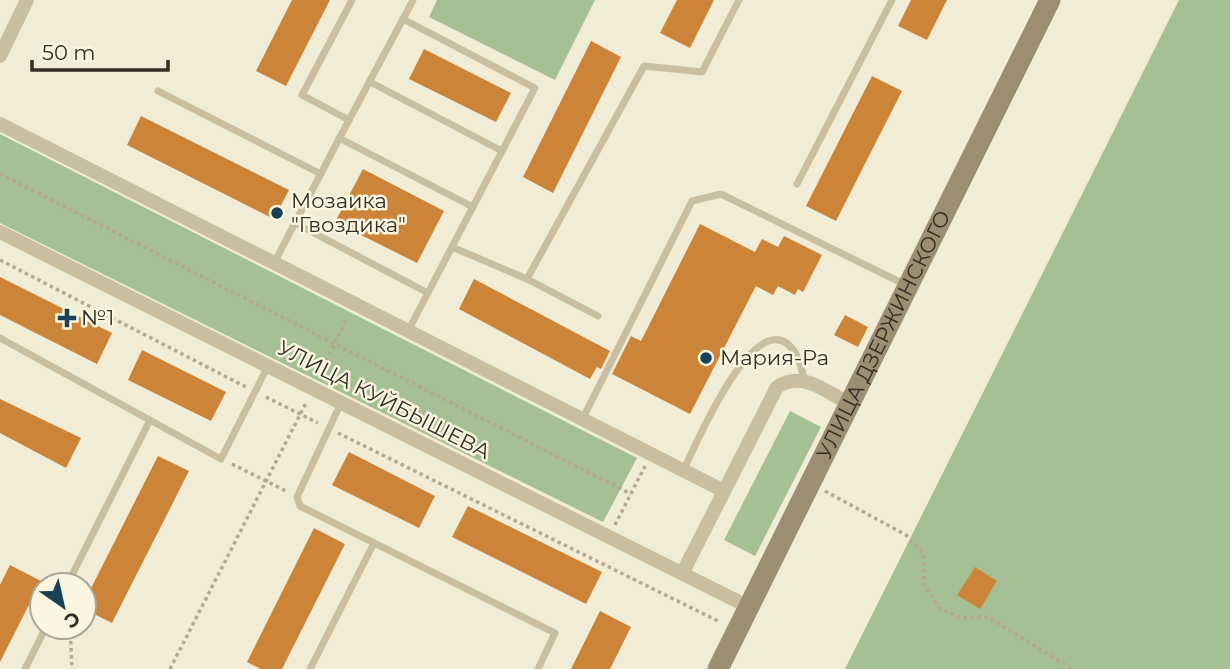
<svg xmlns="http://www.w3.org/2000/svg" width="1230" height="669" font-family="Montserrat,sans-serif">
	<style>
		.green { fill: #a6c095 }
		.building { fill: #cc8438 }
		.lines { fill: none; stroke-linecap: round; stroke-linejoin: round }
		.path { stroke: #b5a88b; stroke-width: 3.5; stroke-dasharray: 3.5 3.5; stroke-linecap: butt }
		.lane { stroke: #c9bea1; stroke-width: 7 }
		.street { stroke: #c9bea1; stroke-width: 14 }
		.secondary { stroke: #9d8d72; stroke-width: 21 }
		.poi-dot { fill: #184156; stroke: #f9f5e1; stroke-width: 2.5 }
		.labels { text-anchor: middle; stroke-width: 5; stroke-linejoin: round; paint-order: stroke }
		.poi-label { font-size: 21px; fill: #332d24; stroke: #f9f5e1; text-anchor: start }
		.street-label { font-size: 21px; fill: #332d24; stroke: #f9f5e1 }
	</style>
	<rect width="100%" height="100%" fill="#f1ecd5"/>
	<g class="green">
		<path d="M437,0H595L555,80L429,17Z"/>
		<path d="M1179,0H1230V669H845Z"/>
		<path d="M0,134L637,458L603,522L0,223Z"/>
		<path d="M790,411L821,427L755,556L724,540Z"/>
	</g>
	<g class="building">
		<path d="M292,0H330L286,86L256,71Z"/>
		<path d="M677,0H714L690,48L660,33Z"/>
		<path d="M911,0H947L927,40L898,26Z"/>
		<path d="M591,41L621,57L553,193L523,177Z"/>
		<path d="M424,49L511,93L496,122L409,79Z"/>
		<path d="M872,76L902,91L836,221L806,206Z"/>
		<path d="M141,116L289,190L274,219L127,145Z"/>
		<path d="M363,169L444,211L417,263L335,222Z"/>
		<path d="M700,224L755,252L762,239L778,247L784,236L822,255L803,292L798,289L795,295L778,286L773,295L756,286L690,414L612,374L631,336L641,341Z"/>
		<path d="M0,277L112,333L97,364L0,315Z"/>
		<path d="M474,279L610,351L601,369L597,367L590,379L459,309Z"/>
		<path d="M845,315L868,327L858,347L834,335Z"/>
		<path d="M142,350L226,392L211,421L128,380Z"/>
		<path d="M0,399L81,438L66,468L0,433Z"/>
		<path d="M349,452L435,496L419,528L332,485Z"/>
		<path d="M158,456L189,471L112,623L84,609V602Z"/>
		<path d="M468,506L602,572L586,604L452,537Z"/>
		<path d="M314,528L345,544L282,669H261L247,662Z"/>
		<path d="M10,565L41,581L0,662V585Z"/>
		<path d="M975,567L997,581L980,609L957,595Z"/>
		<path d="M600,611L631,627L610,669H571Z"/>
	</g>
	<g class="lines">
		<g class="path">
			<path d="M0,174L631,494"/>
			<path d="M0,260L246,387"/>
			<path d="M320,374L347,318"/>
			<path d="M266,397L318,423"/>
			<path d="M338,433L720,622"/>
			<path d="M232,464L288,492"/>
			<path d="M825,491L906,535L923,553L924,585L939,608L961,618L988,617L1072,669"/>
			<path d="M615,525L645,466"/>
			<path d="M70,627L72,669"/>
			<path d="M170,669L306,403"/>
		</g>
		<g class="lane">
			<path d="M370,82L502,151"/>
			<path d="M158,91L321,174"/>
			<path d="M349,120L403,19"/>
			<path d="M339,138L473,207"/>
			<path d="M797,184L892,0"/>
			<path d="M295,223L428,293"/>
			<path d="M452,247L527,279L644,66L702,72L739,0"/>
			<path d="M274,263L349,120L302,95L352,0"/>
			<path d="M527,279L598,316"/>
			<path d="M408,331L535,88L403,19L413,0"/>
			<path d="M0,338L221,459L268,366"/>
			<path d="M341,403L297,497L300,506L555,633L538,669"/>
			<path d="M582,420L692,201L721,194L906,285"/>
			<path d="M683,471C694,449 759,292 796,354C800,362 802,372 805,380"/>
			<path d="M67,585L150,420"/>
			<path d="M25,669L46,627"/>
			<path d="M310,669L374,543"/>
		</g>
		<g class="street">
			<path d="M0,56L27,0"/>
			<path d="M0,124L724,491"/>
			<path d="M0,232L749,607"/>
			<path d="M683,572L777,387C803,370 827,392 851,405"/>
		</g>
		<path class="secondary" id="s1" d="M718,669L1050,0"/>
	</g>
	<g class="poi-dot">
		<circle cx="277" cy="213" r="7"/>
		<path d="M63.5 307.5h7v7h7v7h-7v7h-7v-7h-7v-7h7z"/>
		<circle cx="706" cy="358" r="7"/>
	</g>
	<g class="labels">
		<g class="poi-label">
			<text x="291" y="208">Мозаика<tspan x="291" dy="24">"Гвоздика"</tspan></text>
			<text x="81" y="325">№1</text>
			<text x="720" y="365">Мария-Ра</text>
		</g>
		<g class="street-label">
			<text dy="7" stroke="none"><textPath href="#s1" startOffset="373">УЛИЦА ДЗЕРЖИНСКОГО</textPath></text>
			<text transform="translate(384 400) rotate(27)" y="7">УЛИЦА КУЙБЫШЕВА</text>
		</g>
	</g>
	<g transform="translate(63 606) rotate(146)"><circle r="33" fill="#f9f5e1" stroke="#aaa595" stroke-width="2"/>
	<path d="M0-5L12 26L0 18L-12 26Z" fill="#184156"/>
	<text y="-10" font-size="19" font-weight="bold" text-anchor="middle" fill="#332d24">С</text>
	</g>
	<path d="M32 60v10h136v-10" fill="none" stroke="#332d24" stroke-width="3.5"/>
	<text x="42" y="60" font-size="21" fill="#332d24" stroke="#f9f5e1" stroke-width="5" paint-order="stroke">50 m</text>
</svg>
